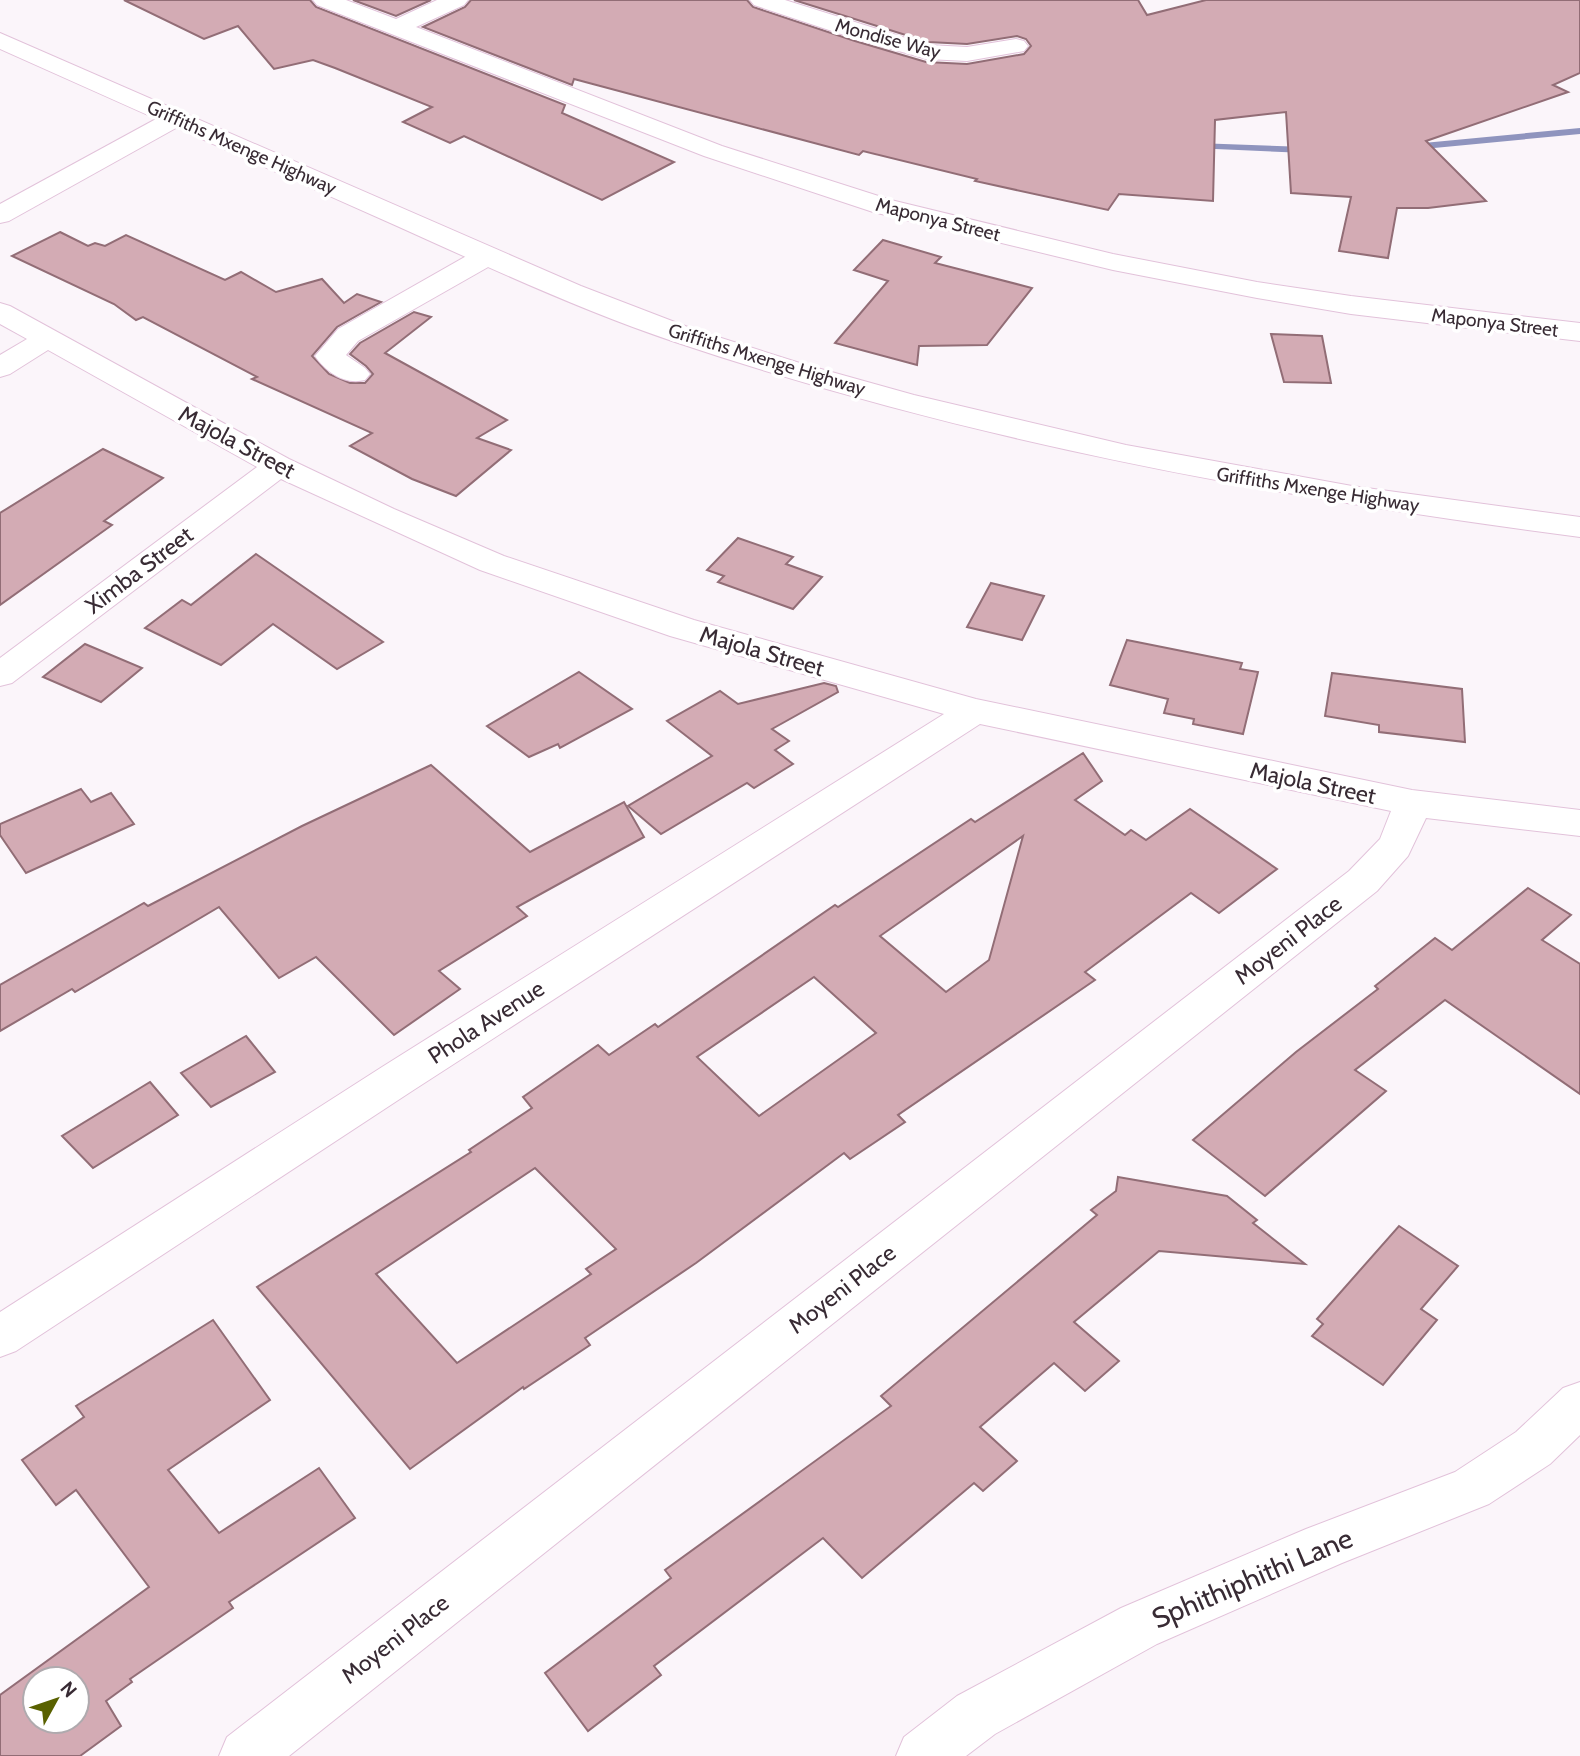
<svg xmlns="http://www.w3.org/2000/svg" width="1580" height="1756" font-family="Cabin,sans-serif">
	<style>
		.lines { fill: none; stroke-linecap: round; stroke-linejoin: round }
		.stream { fill: #8f94be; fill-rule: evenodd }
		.building { fill: #d3abb4; stroke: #926d76; stroke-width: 2; fill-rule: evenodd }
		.street-casing { stroke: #e2c2da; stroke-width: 2 }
		.secondary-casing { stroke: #e2c2da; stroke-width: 2 }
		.street { fill: #fff; fill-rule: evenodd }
		.secondary { fill: #fff; fill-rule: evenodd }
		.labels { text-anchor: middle; stroke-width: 7; stroke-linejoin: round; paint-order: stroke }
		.far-street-label { font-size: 19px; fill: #382b34; stroke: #fff }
		.street-label { font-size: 23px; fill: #382b34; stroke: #fff }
		.near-street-label { font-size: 28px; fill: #382b34; stroke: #fff }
	</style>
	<rect width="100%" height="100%" fill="#fbf5fa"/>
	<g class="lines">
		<g class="stream">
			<path d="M1580,128V134L1413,150L1408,147L1413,144Z"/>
			<path d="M1196,143L1306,147L1311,150L1306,153L1193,148V144Z"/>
		</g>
	</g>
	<g class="building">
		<path d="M124,0H310L316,7L565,105L562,113L674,162L602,200L464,136L450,143L403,122L432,107L335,68L313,60L274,69L238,26L204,39Z"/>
		<path d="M353,0H431L396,16Z"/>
		<path d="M471,0H747L753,7L855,41L926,62L967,64L1024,54L1031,46L1026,39L1017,36L967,44L928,42L794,0H1138L1147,15L1206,0H1580V73L1553,85L1568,92L1426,141L1486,201L1428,208H1397L1388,258L1339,251L1351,197L1291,193L1286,112L1215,120L1213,201L1119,194L1108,210L975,181L977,179L863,151L859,155L574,79L572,85L423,27L465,7Z"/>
		<path d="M60,232L88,246L95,243L105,246L126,235L225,280L241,272L276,292L322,279L344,303L357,294L381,302L337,327L312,356L329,374L350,383H365L373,374L366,366L350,354L360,343L414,312L431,317L385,353L507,420L477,438L511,450L456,496L412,479L350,446L372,433L252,379L257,377L143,317L136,320L114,304L12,256Z"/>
		<path d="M883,240L941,257L935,263L1032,288L987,345L919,346L917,365L835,343L888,281L854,270Z"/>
		<path d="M1271,334L1322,336L1331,383L1284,382Z"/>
		<path d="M103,449L163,478L104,521L112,525L0,605V513Z"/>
		<path d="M738,538L793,557L786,564L822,577L793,609L718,582L724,576L707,570Z"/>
		<path d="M256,554L383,642L337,669L273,624L221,665L145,628L182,600L191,605Z"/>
		<path d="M991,583L1044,596L1022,640L967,627Z"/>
		<path d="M1127,640L1242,663L1240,669L1258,672L1243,734L1193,724L1194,719L1164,713L1168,699L1110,685Z"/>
		<path d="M85,644L142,668L101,702L43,677Z"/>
		<path d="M579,672L632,709L560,748L558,744L529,757L487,726Z"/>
		<path d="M1332,673L1462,689L1465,742L1379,732V725L1325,716Z"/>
		<path d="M824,683L836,686L838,692L772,729L789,741L775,750L793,764L754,788L747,783L661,834L628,806L712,756L667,721L720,691L738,704Z"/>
		<path d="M1083,753L1102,781L1075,800L1125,835L1131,830L1146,840L1190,809L1277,869L1219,913L1191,893L1085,972L1095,980L898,1115L905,1122L850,1159L844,1153L696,1263L585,1338L590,1345L524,1389L523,1387L410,1469L257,1287L471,1152L469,1150L532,1108L523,1097L598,1045L609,1055L655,1024L658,1027L835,905L838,907L971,819L975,822ZM1023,836L989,960L946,992L880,936ZM814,977L876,1033L759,1116L697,1057ZM535,1168L616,1249L586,1269L591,1274L457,1363L376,1274Z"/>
		<path d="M431,765L530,852L624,802L644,837L517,907L527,916L439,971L460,989L394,1035L316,957L279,978L219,907L75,992L72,989L0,1031V985L144,903L148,906L302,826Z"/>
		<path d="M81,789L91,802L111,793L134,824L26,873L0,835V824Z"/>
		<path d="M1528,888L1571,915L1542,940L1580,964V1094L1445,1000L1355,1070L1386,1091L1265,1196L1193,1140L1296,1052L1378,989L1375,986L1435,938L1452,950Z"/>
		<path d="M246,1036L275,1072L211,1107L181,1073Z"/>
		<path d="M150,1082L178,1115L93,1168L62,1136Z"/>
		<path d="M1118,1177L1227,1196L1257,1220L1253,1223L1305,1264L1159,1251L1074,1322L1119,1361L1085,1391L1054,1363L980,1427L1017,1461L983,1491L974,1483L862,1578L823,1538L654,1666L661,1675L588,1731L545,1673L671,1578L665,1570L891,1406L881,1396L1097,1215L1091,1210L1116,1191Z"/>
		<path d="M1399,1226L1458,1266L1421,1309L1437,1320L1383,1385L1312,1336L1323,1324L1317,1319Z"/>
		<path d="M213,1320L270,1400L168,1470L219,1533L319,1468L355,1518L229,1602L233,1608L130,1679L132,1682L106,1701L121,1726L80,1756H0V1695L149,1587L76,1490L56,1505L22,1460L84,1417L76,1406ZM35,1679H77V1721H35Z"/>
	</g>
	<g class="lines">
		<defs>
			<g id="street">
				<path d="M313,0H346L396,19L437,0H468L464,5L416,27L722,146L891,200L1113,254L1257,282L1351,296L1580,323V341L1351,314L1257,298L1113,270L873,212L704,156L317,5Z"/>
				<path d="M750,0H785L928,45L967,47L1016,39L1024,41L1028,46L1024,51L967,61L927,59L856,39L754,5Z"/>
				<path d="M176,110L185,113L189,118L185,123L9,221L0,223V204L167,113Z"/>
				<path d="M487,248L497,250L501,256L497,262L358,341L346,355L365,368L370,374L365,380C345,385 327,373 315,356L338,329L477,250Z"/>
				<path d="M0,303L10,306L289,459L394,509L504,556L694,620L976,699L1412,790L1580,810V836L1426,818L1408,856L1377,891L289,1756H219L227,1737L1349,871L1380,839L1391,811L980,724L412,1091L16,1351L0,1357V1312L382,1067L944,714L670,636L480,570L281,479L12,683L0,686V658L257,467L48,350L10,374L0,377V355L27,339L0,324Z"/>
				<path d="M1580,1382V1435L1550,1464L1489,1504L1342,1563L1157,1644L995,1734L966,1756H896L904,1737L957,1696L1121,1608L1306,1529L1455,1472L1516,1432L1563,1388Z"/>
			</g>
			<path id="secondary" d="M0,33L581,286L693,329L803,364L914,395L1126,445L1352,486L1580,517V537C1273,497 969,441 675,342C580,310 488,267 397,226C264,167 132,108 0,49Z"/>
		</defs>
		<use href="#street" class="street-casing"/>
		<use href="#secondary" class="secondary-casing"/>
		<use href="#street" class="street"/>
		<use href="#secondary" class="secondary"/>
	</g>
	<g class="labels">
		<g class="far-street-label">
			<text transform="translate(888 38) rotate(15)" y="7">Mondise Way</text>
			<text transform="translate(242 147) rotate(24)" y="7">Griffiths Mxenge Highway</text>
			<text transform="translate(938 219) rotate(14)" y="7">Maponya Street</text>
			<text transform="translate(1495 322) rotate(7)" y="7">Maponya Street</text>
			<text transform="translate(767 359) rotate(17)" y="7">Griffiths Mxenge Highway</text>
			<text transform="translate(1318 489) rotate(9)" y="7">Griffiths Mxenge Highway</text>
		</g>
		<g class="street-label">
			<text transform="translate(237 442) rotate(28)" y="8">Majola Street</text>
			<text transform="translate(139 570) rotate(-37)" y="8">Ximba Street</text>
			<text transform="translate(762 651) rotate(16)" y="8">Majola Street</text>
			<text transform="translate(1313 783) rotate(12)" y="8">Majola Street</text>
			<text transform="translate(1288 940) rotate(-38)" y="8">Moyeni Place</text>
			<text transform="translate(486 1022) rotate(-33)" y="8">Phola Avenue</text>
			<text transform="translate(842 1289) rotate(-38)" y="8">Moyeni Place</text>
			<text transform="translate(395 1639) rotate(-38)" y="8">Moyeni Place</text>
		</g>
		<g class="near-street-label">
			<text transform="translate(1252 1578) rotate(-23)" y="10">Sphithiphithi Lane</text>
		</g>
	</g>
	<g transform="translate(56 1700) rotate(50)"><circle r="33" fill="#ffffff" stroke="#afaaae" stroke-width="2"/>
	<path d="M0-5L12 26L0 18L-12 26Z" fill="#596100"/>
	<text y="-10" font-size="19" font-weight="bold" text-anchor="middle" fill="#382b34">N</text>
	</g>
</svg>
